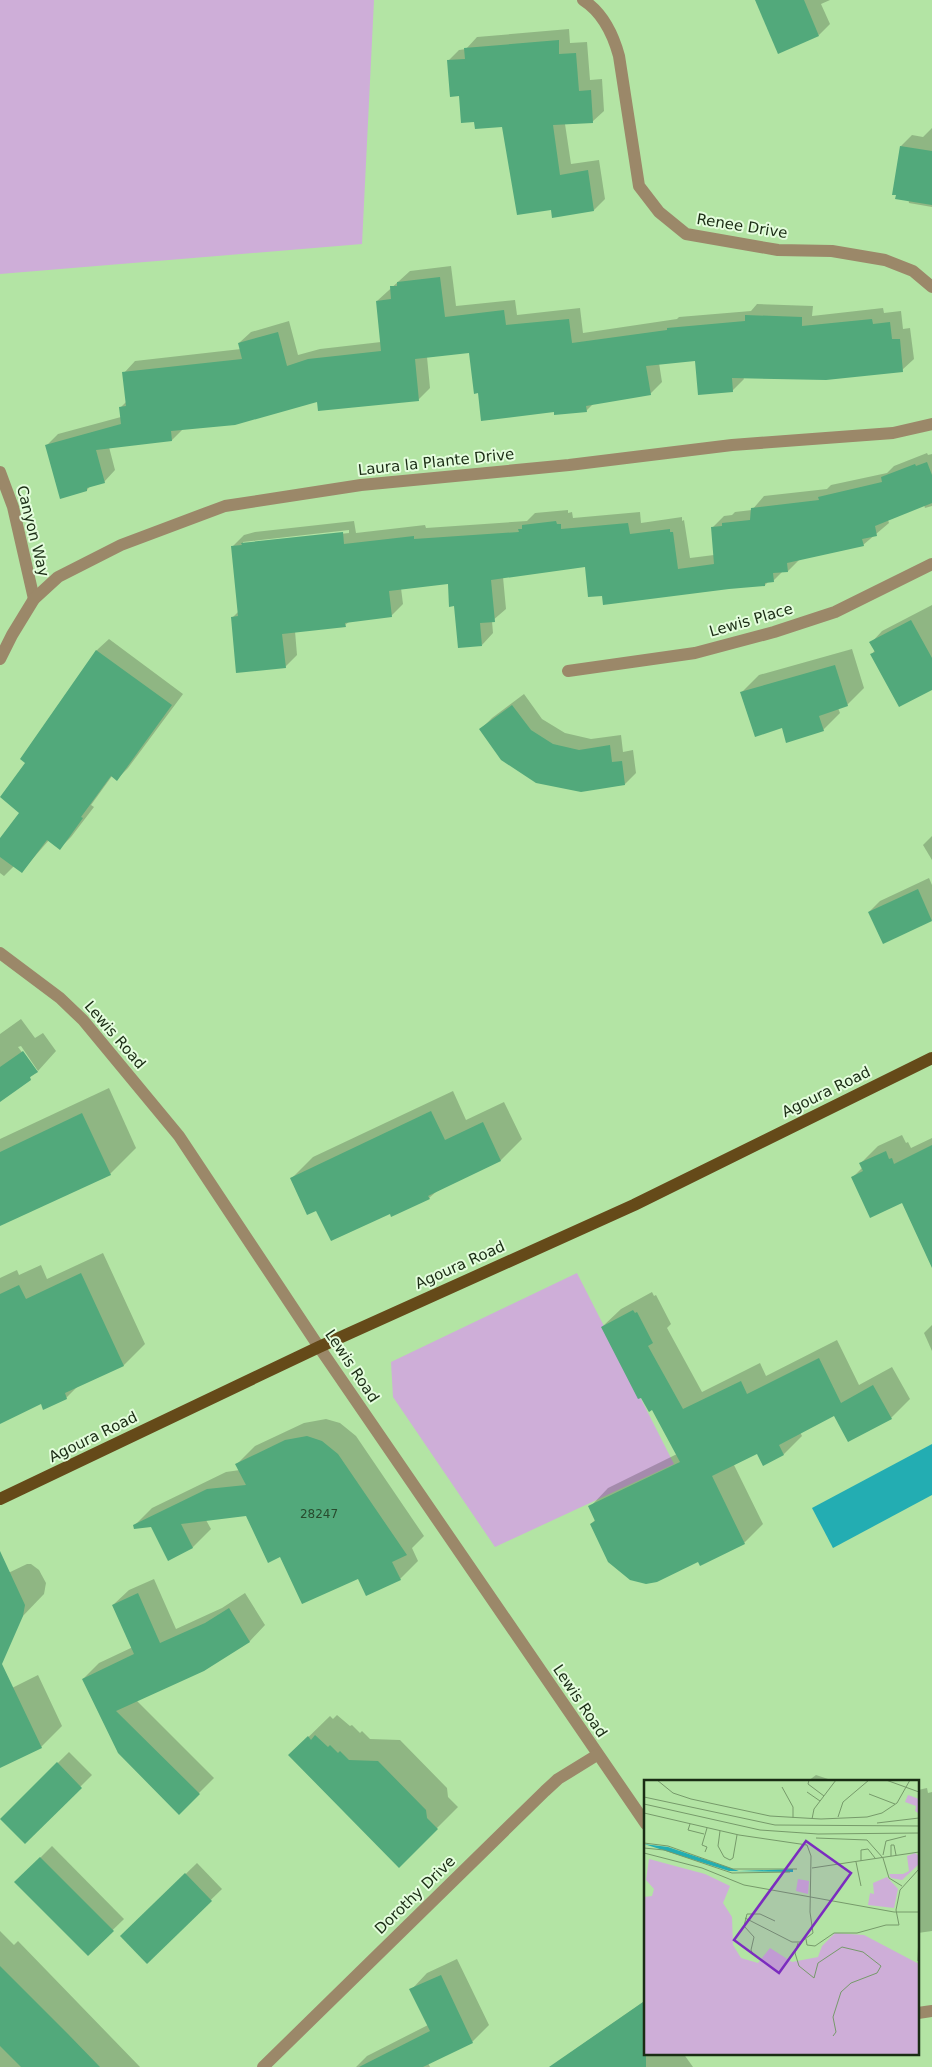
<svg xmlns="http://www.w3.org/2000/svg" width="932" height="2067" font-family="'DejaVu Sans',sans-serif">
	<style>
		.green { fill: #ceaed8 }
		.water { fill: #23adb2 }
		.shadow { fill: #0003; fill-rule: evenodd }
		.building { fill: #52a97b }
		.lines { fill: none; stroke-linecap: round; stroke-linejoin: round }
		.minor { stroke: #9b8869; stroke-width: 12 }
		.major { stroke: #654a19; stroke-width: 12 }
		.labels { text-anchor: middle; stroke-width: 4; stroke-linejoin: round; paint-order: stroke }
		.number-label { font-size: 12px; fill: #284b2e }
		.street-label { font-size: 15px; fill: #1a2c14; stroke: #e4fddd }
		.inset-road { fill: none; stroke: #769a6a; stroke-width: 1 }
		.view { fill: #7b2cbf; fill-opacity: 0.15; stroke: #7b2cbf; stroke-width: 2.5 }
		.inset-edge { fill: none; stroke: #1a2c14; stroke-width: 2.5 }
	</style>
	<rect width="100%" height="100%" fill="#b3e4a4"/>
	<g class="green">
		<path d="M0,0H374L362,244L0,274Z"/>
		<path d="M577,1273L674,1464L495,1547L393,1397L391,1362Z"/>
	</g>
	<path class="water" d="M932,1444V1495L833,1548L812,1508Z"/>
	<g class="shadow">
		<path d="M756,0H830L821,4L830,24L819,35Z"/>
		<path d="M569,29L570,43L587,42L590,80L602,79L604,111L592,122L565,124L571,164L599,160L605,199L594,210L552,208L503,125L475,121L460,95L448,61L459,50L466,49L477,37Z"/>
		<path d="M932,128V207L909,203L901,146L912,135L923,137Z"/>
		<path d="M451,266L456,306L515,300L517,315L580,308L583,333L677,319L679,317L751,311L757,304L813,306L812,316L883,308L884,313L901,311L903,329L910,328L914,359L902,370L743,377L744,379L732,391L696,360L659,363L662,382L650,394L593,404L586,411L555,410L479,392L470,352L427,357L430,388L419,399L318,400L183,429L172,440L109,447L115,470L104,482L91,485L87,490L47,445L58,434L121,417L120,408L127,401L124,373L135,361L241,349L239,343L251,332L289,321L298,355L320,349L381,342L377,301L410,271Z"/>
		<path d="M927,453L928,455L932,454V506L925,508L924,505L888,520L889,523L863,545L800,559L788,571H783L773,581L768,582L765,585L603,595L586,565L503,577L506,609L492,621L493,633L482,645L449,582L401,588L403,604L391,616L350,621L345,625L295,631L297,655L285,667L232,618L239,611L232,547L244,535L255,532L354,521L356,533L425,525L426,528L527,521L535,513L568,510V513L572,512L573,518L640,512L641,523L682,517V521L684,520L690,558L714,555L712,528L724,516L732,515L735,512L752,510L764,496L827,489L831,485L887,473L894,466ZM349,530V533L243,544V542Z"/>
		<path d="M932,605V689L872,654L875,650L871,643L882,631Z"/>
		<path d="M109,639L183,694L128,768L117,779L112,776L91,805L94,807L71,837L60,848L49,840L22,871L14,866L4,876L0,873V840L21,812L27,763L22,759L97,650Z"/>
		<path d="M852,649L864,688L847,705L838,708L840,713L823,730L782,727L742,692L759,675Z"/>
		<path d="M524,694L542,719L565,733L591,739L621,735L623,752L633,750L636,773L625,784L480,730L492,718Z"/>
		<path d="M932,836V860L923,845Z"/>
		<path d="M929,878L932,885V920L883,942L869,912L880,901Z"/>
		<path d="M21,1019L35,1038L43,1033L56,1051L38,1071L21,1046L18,1047L36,1071H38L0,1100V1034Z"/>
		<path d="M109,1088L136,1148L110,1174L0,1225V1139Z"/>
		<path d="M453,1091L466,1120L504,1102L522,1139L501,1160L437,1191L429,1198L391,1212L317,1209L291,1179L313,1157Z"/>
		<path d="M902,1135L906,1143L908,1142L911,1148L932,1138V1263L903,1201L853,1177L863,1167L861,1163L878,1146Z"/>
		<path d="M103,1253L145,1344L124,1365L79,1385L66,1398L41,1403L0,1422V1278L17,1270L19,1275L41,1265L47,1279Z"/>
		<path d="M652,1292L654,1296L656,1295L671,1324L667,1328L702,1392L760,1363L766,1376L837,1340L859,1385L892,1367L910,1399L891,1418L834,1415L800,1432L802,1436L784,1454L757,1452L734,1465L763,1524L744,1543L699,1560L591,1524L596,1519L590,1507L608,1488L677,1454L653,1408L602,1327L621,1309Z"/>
		<path d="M932,1325V1351L924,1333Z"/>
		<path d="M326,1419L340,1423L356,1436L424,1536L412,1548L418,1561L400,1579L358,1577L280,1556L247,1515L206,1520L211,1529L193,1547L168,1559L152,1526H134L152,1508L226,1472L240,1470L237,1464L255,1446L304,1423Z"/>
		<path d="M27,1564H31L39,1570L46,1583L44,1594L20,1619L0,1628V1579L4,1575Z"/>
		<path d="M154,1579L176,1629L222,1608L245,1593L265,1625L250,1641L203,1670L136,1700L214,1778L179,1813L83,1679L99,1663L133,1647L113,1605L129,1590Z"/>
		<path d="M38,1675L62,1726L41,1747L0,1766V1691L12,1688Z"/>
		<path d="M337,1715L350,1726L352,1725L360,1733L362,1731L370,1739L400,1740L447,1788L448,1797L458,1807L399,1866L290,1755L330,1716L333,1719Z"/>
		<path d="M69,1752L92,1775L25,1842L1,1819Z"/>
		<path d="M816,1775L831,1780V1781H808Z"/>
		<path d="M927,1788L928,1793L932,1792V1931L918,1933V1790Z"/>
		<path d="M52,1846L124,1919L88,1954L16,1882Z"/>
		<path d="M197,1863L222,1889L147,1962L122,1936Z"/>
		<path d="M0,1931L14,1945L18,1941L140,2067H0Z"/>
		<path d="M457,1959L489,2025L472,2042L428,2063L430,2067H356L367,2056L428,2025L411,1990L427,1973Z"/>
		<path d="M646,2000V2053H683L693,2067H550Z"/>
	</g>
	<g class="building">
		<path d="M755,0H804L819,36L778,54Z"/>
		<path d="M559,40V54L576,53L579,91L591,90L593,123L553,125L560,175L588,170L594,211L552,218L551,210L517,215L502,127L475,129L474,122L461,123L459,96L450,97L447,60L465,59L464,48Z"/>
		<path d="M900,146L932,151V205L895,199L896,195H892Z"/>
		<path d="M440,277L445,317L504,310L506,325L569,319L572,343L667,330V328L745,321V315L802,317V326L872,319L873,324L890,322L892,339H900L903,372L826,380L732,378L733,392L698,395L695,361L646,366L651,395L586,406L587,412L554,415V412L481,421L478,393L474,394L469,353L415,359L419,401L318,411L317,402L235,425L171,431L172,441L96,450L105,483L87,488V491L60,499L45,445L121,424L119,407L126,406L122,372L242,359L238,343L278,332L287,366L308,359L381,351L376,301L391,299L390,286H397V282Z"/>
		<path d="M927,462L932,475V503L875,526L877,536L862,539L864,546L787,563L788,572L773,573L774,582L765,583V586L729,589L603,605L602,596L588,597L585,567L491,580L495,622L480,623L482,646L458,648L454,606L449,607L448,584L389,591L392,617L345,623L346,627L282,634L286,668L236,673L231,617L238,616L231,546L242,545L241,543L343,532L344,544L414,536V539L519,532L518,529H522V525L556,521L557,524H561V529L628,523L630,534L670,529V532H673L678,569L714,564L711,527L722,526V523L750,520L751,508L819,500L818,497L882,482L881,477L915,464L916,466Z"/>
		<path d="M911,620L932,658V690L899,707L870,654L875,652L869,642Z"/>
		<path d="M96,650L172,705L117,781L111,776L81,817L83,818L60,850L47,840L22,873L0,857V838L19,813L0,797L25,763L20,759Z"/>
		<path d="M835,665L848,706L819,716L824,731L786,743L782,728L755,737L740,692Z"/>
		<path d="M512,705L531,730L553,744L579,750L610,745L612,762L622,761L625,785L581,792L536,783L501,760L479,729Z"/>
		<path d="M918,889L932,921L883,944L868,912Z"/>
		<path d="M23,1051L38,1072L30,1077L31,1080L0,1102V1067Z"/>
		<path d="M431,1111L445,1140L483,1122L501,1161L428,1196L430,1199L391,1217L390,1214L331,1241L316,1211L307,1215L290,1178Z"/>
		<path d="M82,1113L111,1175L0,1226V1152Z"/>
		<path d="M932,1145V1268L902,1203L870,1218L851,1177L863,1171L859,1163L886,1151L889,1159L892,1158L894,1164Z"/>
		<path d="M81,1273L124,1366L65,1393L67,1399L43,1410L41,1404L0,1424V1294L19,1285L26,1299Z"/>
		<path d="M633,1310L635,1313L637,1312L653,1343L648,1346L683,1409L741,1381L747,1394L819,1358L841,1403L873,1385L892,1419L848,1442L834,1416L779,1445L784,1455L763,1466L757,1454L712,1476L745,1544L700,1566L698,1562L657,1582L646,1584L630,1580L608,1562L590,1524L595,1521L588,1506L680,1462L652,1410L649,1412L641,1398L638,1399L601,1327Z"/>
		<path d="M307,1436L322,1441L338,1454L407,1555L392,1562L401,1580L366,1596L358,1579L302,1604L280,1557L268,1563L246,1516L181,1524L193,1548L168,1561L151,1527L134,1529L133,1525L207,1489L246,1485L235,1464L285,1440Z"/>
		<path d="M0,1551L25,1605L23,1616L2,1664L42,1748L0,1768Z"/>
		<path d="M138,1593L160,1643L205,1623L229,1608L250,1642L204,1671L116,1711L200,1794L179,1815L118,1753L82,1679L134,1654L112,1605Z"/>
		<path d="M315,1735L328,1747L330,1745L338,1753L340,1751L349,1760L378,1761L426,1810L427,1818L438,1829L399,1868L288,1755L308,1736L311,1740Z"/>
		<path d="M57,1762L82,1788L25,1844L0,1819Z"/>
		<path d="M40,1857L114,1931L88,1956L14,1882Z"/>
		<path d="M185,1873L212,1901L147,1964L120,1936Z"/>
		<path d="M0,1966L67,2033L100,2067H21L0,2046Z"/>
		<path d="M441,1975L473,2043L423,2067H359L430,2031L409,1989Z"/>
		<path d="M646,2000V2067H549Z"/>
	</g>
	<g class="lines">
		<g class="minor">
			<path d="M583,0C602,12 613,34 619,56L639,186L659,212L686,234L778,250L832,251L885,260L913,271L932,287"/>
			<path d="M0,472L13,507L34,599"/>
			<path d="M0,659L12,635L34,599L58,577L121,545L225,506L361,485L569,465L732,445L893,433L932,424"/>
			<path d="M568,671L695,653L774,632L835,612L932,564"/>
			<path d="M0,953L60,998L83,1020L179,1136L319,1347L646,1824"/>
			<path d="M918,2013L932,2011"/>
			<path d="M263,2067L545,1791L558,1779L597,1755"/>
		</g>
		<path class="major" d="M0,1499L319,1347L634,1205L932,1058"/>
	</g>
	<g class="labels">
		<g class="number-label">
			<text x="319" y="1518">28247</text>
		</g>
		<g class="street-label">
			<text transform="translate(742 226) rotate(9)" y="5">Renee Drive</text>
			<text transform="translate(436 462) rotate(-6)" y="5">Laura la Plante Drive</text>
			<text transform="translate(33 531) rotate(76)" y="5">Canyon Way</text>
			<text transform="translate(751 620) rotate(-16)" y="5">Lewis Place</text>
			<text transform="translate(115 1035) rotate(49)" y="5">Lewis Road</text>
			<text transform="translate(826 1092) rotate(-26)" y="5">Agoura Road</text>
			<text transform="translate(460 1265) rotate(-24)" y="5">Agoura Road</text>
			<text transform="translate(352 1366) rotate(56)" y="5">Lewis Road</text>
			<text transform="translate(93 1437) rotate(-26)" y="5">Agoura Road</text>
			<text transform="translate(580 1701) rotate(56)" y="5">Lewis Road</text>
			<text transform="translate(415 1895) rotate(-44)" y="5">Dorothy Drive</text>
		</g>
	</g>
	<g transform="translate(644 1780)">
		<rect width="275" height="275" fill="#b3e4a4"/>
		<path d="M264,15L275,19L274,33L271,31L272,26L261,22ZM271,73L275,76V84L258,100L247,98L245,94H259L265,91L263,76ZM5,79L61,94L86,106L79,123L88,137L89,165L97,178L114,183L126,168L148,182L174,177L178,166L191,153L220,155L275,184V275H0V117L8,116L10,109L2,100ZM243,97L254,109L250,128L224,125L226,113L230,114L229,103ZM154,99L165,101L164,114L152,111Z" fill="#ceaed8"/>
		<path d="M0,64L24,67L95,91L149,89V92L85,91Z" fill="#23adb2"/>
		<path class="inset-road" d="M13,0L29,13L47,19L126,36L177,39L223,37L238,33L253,23L266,0M165,0L164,4L180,16M242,0L275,12M138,7L149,27V38M163,12L176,21M225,14L251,24M0,17L131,45L275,46M0,24L116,50L174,54L275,53M0,33L95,55L163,65L167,76L166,132L169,153L157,162H148L101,138M194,37L199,22L225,0M168,39L170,29L192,0M233,43L275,38M46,44L44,50L60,54M76,51L74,66L80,77L86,80L89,78L93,55M172,58L223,60L239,78M0,63L24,66L89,89H153M0,68L20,70L88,93L146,92M61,72L63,67L58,65L63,48M0,73L58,88L100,105L250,132H275M239,75L242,61L262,56M247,76V65H250L252,75M239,78L245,98L258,106M217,81V70L224,69L231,78M212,82L217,106M168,88L275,72M162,159L163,165L171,166L190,153H213L242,145H255L252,130L256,110L275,89M154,163L151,173L155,186L170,198L174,183L198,167L219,172L237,186L233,193L207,203L197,212L189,237L192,252L189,256M109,175L107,170L110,157L100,146L103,134H116L131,141M274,181L275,153"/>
		<path class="view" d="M162,61L207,93L135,193L90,160Z"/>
		<rect width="275" height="275" class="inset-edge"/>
	</g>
</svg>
